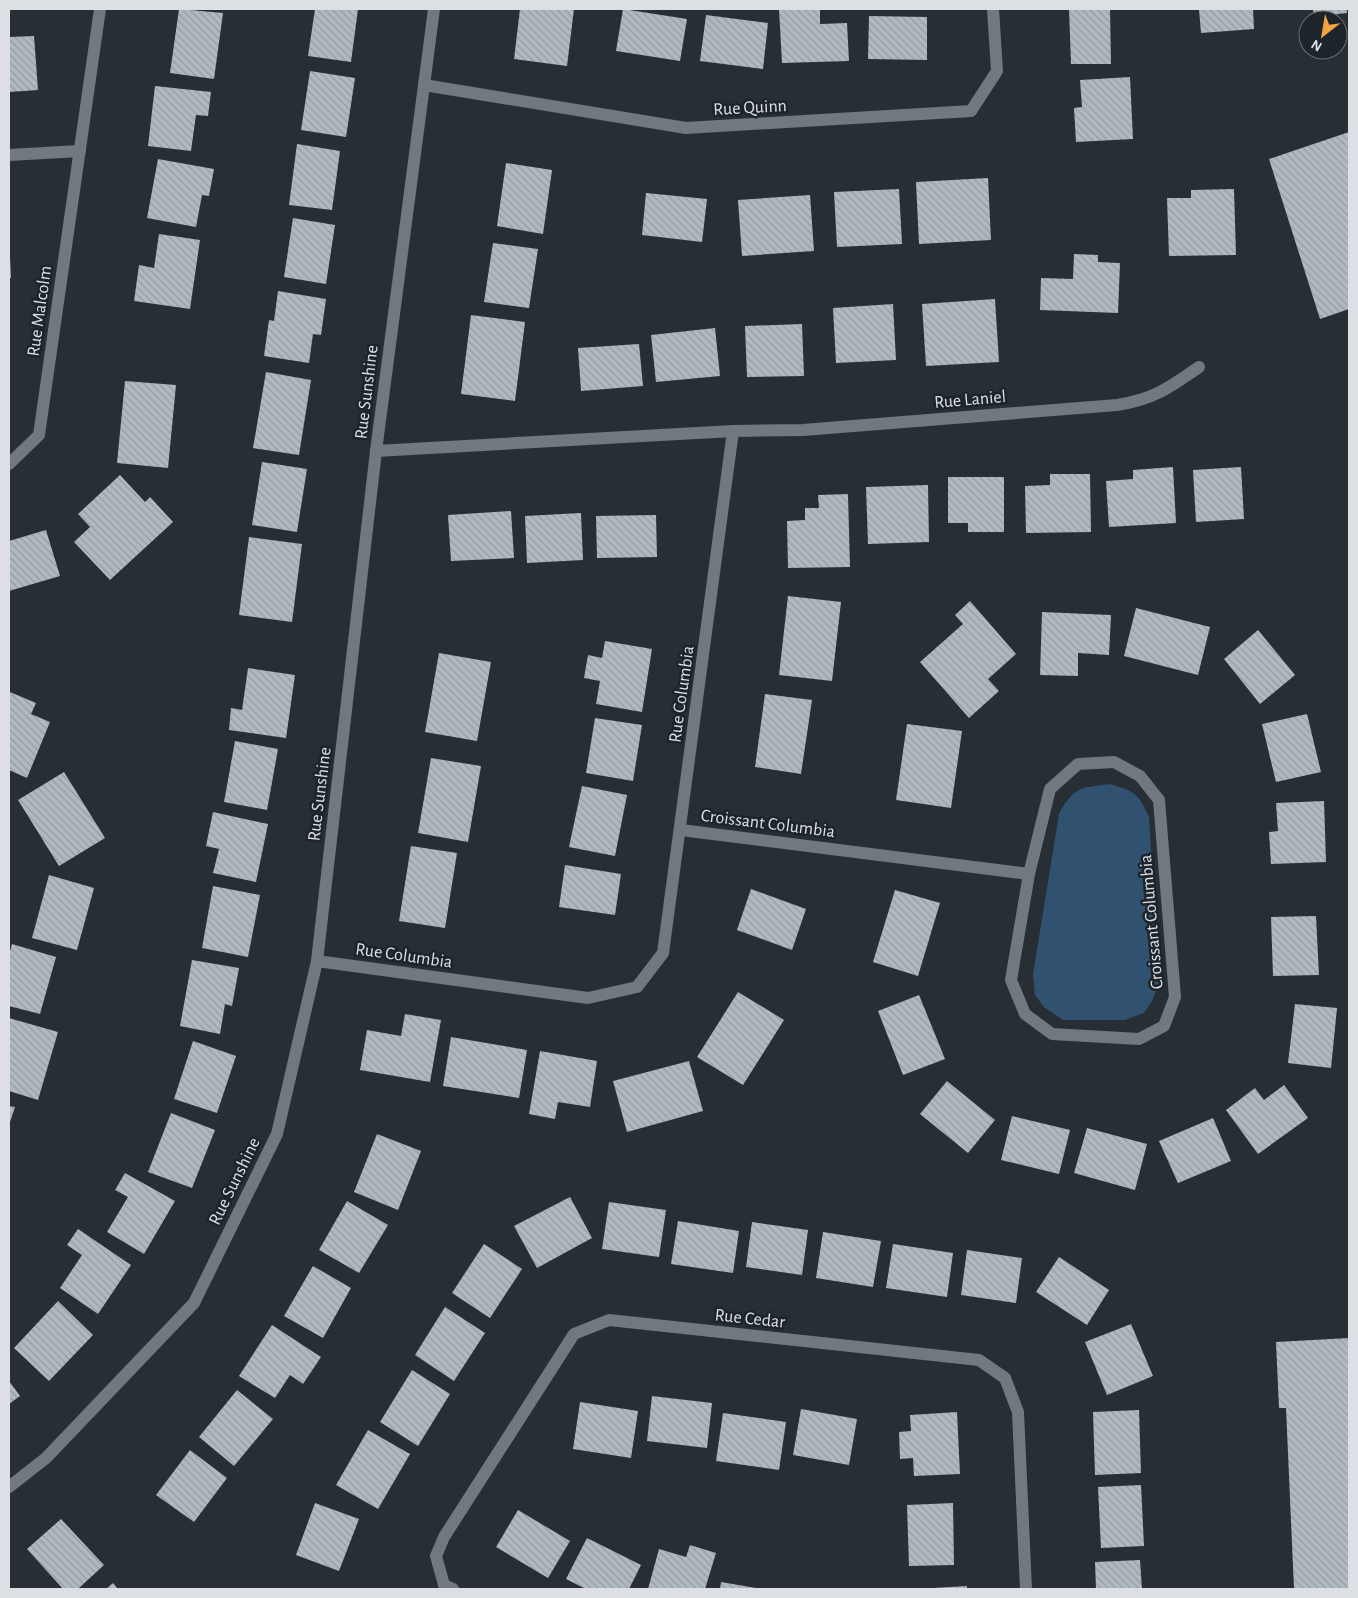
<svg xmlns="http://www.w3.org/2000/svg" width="1358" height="1598" font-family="'Alegreya Sans',sans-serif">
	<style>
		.grass { fill: #30516f }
		.building { fill: url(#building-back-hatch) }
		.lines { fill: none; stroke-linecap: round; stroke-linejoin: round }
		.minor { stroke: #717880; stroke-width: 12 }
		.labels { text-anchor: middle; stroke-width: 5; stroke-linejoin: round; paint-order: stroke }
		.street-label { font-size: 18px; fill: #dce0e4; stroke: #1d242a }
	</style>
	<defs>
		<pattern id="building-back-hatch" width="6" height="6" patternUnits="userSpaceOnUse" patternTransform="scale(1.25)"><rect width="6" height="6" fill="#b0b9c1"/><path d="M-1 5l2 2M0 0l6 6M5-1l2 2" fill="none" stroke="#949ca2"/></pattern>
	</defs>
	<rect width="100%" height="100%" fill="#272e34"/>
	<path class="grass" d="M1110,784C1136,792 1138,793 1149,817L1159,983L1152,1001L1144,1013L1125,1020H1063L1044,1007L1035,995L1033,974L1059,814C1074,786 1081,788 1110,784Z"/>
	<g class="building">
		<path d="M179,9L223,13L214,79L170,73Z"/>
		<path d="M315,9H358L351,62L308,56Z"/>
		<path d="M520,9H574L567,66L514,59Z"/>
		<path d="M623,9L687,19L680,61L616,51Z"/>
		<path d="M779,9H820V24L847,23L849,61L782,63Z"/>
		<path d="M1069,9H1110L1111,64H1071Z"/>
		<path d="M1199,9H1253L1254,29L1201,33Z"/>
		<path d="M1313,9H1347V13L1314,17Z"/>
		<path d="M706,15L768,23L763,69L700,61Z"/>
		<path d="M869,16L927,17V60L868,59Z"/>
		<path d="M34,36L38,90L9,92V37Z"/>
		<path d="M310,71L355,78L346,137L301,130Z"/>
		<path d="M1130,77L1133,139L1076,142L1074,108L1082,107L1080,80Z"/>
		<path d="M155,86L211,92L208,116L196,115L191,151L148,146Z"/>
		<path d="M1349,132V309L1320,319L1269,159Z"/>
		<path d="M297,144L340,151L332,210L289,205Z"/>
		<path d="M158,159L214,169L209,196L202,195L196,227L147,218Z"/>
		<path d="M506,163L552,170L543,234L497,226Z"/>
		<path d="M988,178L991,240L919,244L916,182Z"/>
		<path d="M899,189L902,244L837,247L834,192Z"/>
		<path d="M1234,189L1236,255L1169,256L1167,198H1191V190Z"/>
		<path d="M646,193L707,199L702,242L642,235Z"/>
		<path d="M810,195L814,251L742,256L738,200Z"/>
		<path d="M293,218L335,225L326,284L284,277Z"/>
		<path d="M159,234L200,240L190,309L134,301L139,265L154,268Z"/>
		<path d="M493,243L538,249L529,308L484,302Z"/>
		<path d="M1074,254L1098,255V262L1120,263L1118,313L1040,310L1041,278L1073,279Z"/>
		<path d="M9,257H10L11,278H9Z"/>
		<path d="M278,291L326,299L321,335L313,334L309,363L264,356L269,320L274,321Z"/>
		<path d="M995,299L999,362L926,366L922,304Z"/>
		<path d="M893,304L896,360L836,363L833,308Z"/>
		<path d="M471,315L525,322L515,401L461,394Z"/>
		<path d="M802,324L804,376L747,377L745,326Z"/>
		<path d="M715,328L720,376L656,382L651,335Z"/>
		<path d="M639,344L643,386L581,391L578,348Z"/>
		<path d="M266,372L311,380L299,455L253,448Z"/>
		<path d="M125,381L176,385L168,468L117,463Z"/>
		<path d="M262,462L307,469L297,532L252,525Z"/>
		<path d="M1173,467L1176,523L1109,527L1106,481L1133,479V470Z"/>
		<path d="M1241,467L1244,519L1196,522L1193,470Z"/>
		<path d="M1050,474H1090L1091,532L1026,533L1025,486L1050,485Z"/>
		<path d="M120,475L145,502L150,497L173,522L110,580L74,542L90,527L78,514Z"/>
		<path d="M948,477H1004V532H968V523H948Z"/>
		<path d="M928,485L929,542L868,544L866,487Z"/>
		<path d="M848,494L850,567L788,568L787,521L805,520V508H819L818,495Z"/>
		<path d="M511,511L514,558L451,561L448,515Z"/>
		<path d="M581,513L583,560L527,563L525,516Z"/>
		<path d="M656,515L657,557L597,558L596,516Z"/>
		<path d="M46,530L60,576L9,591V541Z"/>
		<path d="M249,537L302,544L292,622L239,615Z"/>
		<path d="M788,596L841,602L832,681L779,675Z"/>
		<path d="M970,601L1016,654L988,679L999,691L969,718L920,662L963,624L955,615Z"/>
		<path d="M1136,608L1210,627L1198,675L1124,656Z"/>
		<path d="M1042,612L1111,615L1109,655L1078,653V676L1040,675Z"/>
		<path d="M1258,630L1295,675L1260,704L1224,659Z"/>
		<path d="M605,641L652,649L642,712L596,704L600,681L584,678L588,655L602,658Z"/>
		<path d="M439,653L491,662L477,741L425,732Z"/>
		<path d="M248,668L295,675L286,738L229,730L231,708L242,710Z"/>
		<path d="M10,692L36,703L31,714L50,722L27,778L9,770V696Z"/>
		<path d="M765,694L812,700L801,774L755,767Z"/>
		<path d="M1307,714L1321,772L1276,782L1262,724Z"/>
		<path d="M595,718L642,725L633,781L586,773Z"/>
		<path d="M907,724L962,731L951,808L896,800Z"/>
		<path d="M235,741L278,749L267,810L224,802Z"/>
		<path d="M431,758L481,766L468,842L418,833Z"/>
		<path d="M64,772L105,838L59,866L18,800Z"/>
		<path d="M582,786L627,795L615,856L569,847Z"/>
		<path d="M1324,801L1326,862L1271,864L1269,832L1278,831L1276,803Z"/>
		<path d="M213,812L268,824L256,882L213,873L219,849L206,846Z"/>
		<path d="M411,846L457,853L445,928L399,921Z"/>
		<path d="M565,865L621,874L615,915L559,907Z"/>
		<path d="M49,875L94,888L77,950L32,938Z"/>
		<path d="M213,886L260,895L248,957L202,948Z"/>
		<path d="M751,889L806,909L792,950L737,930Z"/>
		<path d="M895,890L940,903L918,976L873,962Z"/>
		<path d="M1316,916L1319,975L1273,976L1271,917Z"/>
		<path d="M12,944L56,957L40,1014L9,1006V955Z"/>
		<path d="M192,960L239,968L232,1006L225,1004L220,1034L180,1026Z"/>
		<path d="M738,992L784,1020L743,1085L697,1057Z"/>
		<path d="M919,995L945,1059L903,1075L878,1011Z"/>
		<path d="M1295,1004L1337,1008L1331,1068L1288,1063Z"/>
		<path d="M405,1014L441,1020L430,1082L360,1070L367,1030L401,1036Z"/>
		<path d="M9,1018L58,1032L38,1100L9,1091Z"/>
		<path d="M451,1037L527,1050L519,1098L443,1086Z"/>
		<path d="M193,1041L236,1056L217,1113L174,1099Z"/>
		<path d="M540,1051L597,1061L590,1107L558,1102L555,1119L529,1114Z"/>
		<path d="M689,1061L703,1111L627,1132L613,1081Z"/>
		<path d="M947,1081L995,1120L968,1153L920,1114Z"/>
		<path d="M1284,1085L1308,1118L1258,1154L1226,1110L1255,1088L1264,1100Z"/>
		<path d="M9,1106L15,1107L9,1125Z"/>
		<path d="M171,1113L215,1130L192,1188L148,1172Z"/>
		<path d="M1012,1116L1070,1130L1059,1174L1001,1160Z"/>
		<path d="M1213,1118L1231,1161L1178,1183L1159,1141Z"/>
		<path d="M1087,1128L1147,1144L1135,1190L1074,1173Z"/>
		<path d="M377,1134L421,1151L398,1210L354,1192Z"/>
		<path d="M125,1173L175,1201L144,1254L107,1232L128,1197L115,1190Z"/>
		<path d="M570,1197L592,1238L537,1268L514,1226Z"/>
		<path d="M347,1201L388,1225L359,1273L319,1250Z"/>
		<path d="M609,1202L666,1210L659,1257L602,1249Z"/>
		<path d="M678,1221L739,1231L733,1273L671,1264Z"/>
		<path d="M752,1222L808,1230L802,1275L746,1267Z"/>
		<path d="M78,1229L131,1265L98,1314L60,1288L82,1255L67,1245Z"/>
		<path d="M823,1232L881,1241L873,1287L816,1278Z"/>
		<path d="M484,1244L522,1269L490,1318L452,1293Z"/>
		<path d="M893,1244L953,1253L947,1297L886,1288Z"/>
		<path d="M967,1250L1022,1258L1016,1303L961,1295Z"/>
		<path d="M1059,1257L1109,1290L1087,1325L1036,1292Z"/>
		<path d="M313,1266L351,1288L323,1338L284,1316Z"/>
		<path d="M58,1301L93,1335L49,1381L14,1348Z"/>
		<path d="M445,1307L485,1333L454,1381L415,1355Z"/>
		<path d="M1131,1324L1153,1376L1107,1395L1085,1342Z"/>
		<path d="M272,1325L321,1357L303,1384L290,1375L275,1398L239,1376Z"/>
		<path d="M1349,1338V1589H1294L1286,1408H1279L1276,1342Z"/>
		<path d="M412,1370L450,1394L418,1446L380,1422Z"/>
		<path d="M9,1381L20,1396L9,1404Z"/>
		<path d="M237,1390L273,1419L234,1466L199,1437Z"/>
		<path d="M652,1396L712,1403L707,1448L647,1441Z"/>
		<path d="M580,1402L638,1411L631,1458L573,1449Z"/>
		<path d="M801,1409L857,1419L849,1465L793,1455Z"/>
		<path d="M1139,1410L1141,1473L1095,1475L1093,1412Z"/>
		<path d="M957,1412L960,1474L914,1476L913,1458L900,1459L899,1432L911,1431L910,1415Z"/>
		<path d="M723,1413L786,1422L779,1470L716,1461Z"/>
		<path d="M368,1430L410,1454L378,1509L336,1485Z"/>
		<path d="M190,1450L227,1478L194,1522L156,1495Z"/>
		<path d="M1141,1485L1144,1546L1101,1548L1098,1487Z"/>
		<path d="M315,1503L359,1519L339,1571L296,1555Z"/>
		<path d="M953,1503L954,1565L909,1566L907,1505Z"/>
		<path d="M518,1510L570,1541L548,1578L496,1547Z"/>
		<path d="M61,1519L104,1565L78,1589H63L27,1549Z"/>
		<path d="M587,1538L641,1565L629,1589H586L566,1579Z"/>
		<path d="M690,1545L716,1553L705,1589H648L659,1549L686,1557Z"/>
		<path d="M1140,1560L1142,1589H1096L1095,1562Z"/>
		<path d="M721,1582L756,1588V1589H720Z"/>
		<path d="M113,1583L118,1589H106Z"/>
		<path d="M967,1586V1589H934L933,1588Z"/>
	</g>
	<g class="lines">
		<g class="minor">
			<path d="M424,85L686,128L971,111L997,71L993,9"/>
			<path d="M9,155L80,151"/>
			<path d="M376,451L733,431L803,430L1117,405C1154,399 1169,388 1199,367"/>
			<path d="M9,464L39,435L100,9"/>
			<path d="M1114,762L1140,776L1159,800L1175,997L1164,1026L1139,1039L1052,1034L1025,1014L1011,980L1029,874L1050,789L1078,764Z"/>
			<path d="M681,830L1029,874"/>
			<path d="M317,961L588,998L637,987L663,953L733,431"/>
			<path d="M9,1487L46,1458L194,1303L277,1134L317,961L376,451L434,9"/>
			<path d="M453,1589L444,1585L436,1556L444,1537L574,1334L609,1320L979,1360L1005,1378L1018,1412L1026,1589"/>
		</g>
	</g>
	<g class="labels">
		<g class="street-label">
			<text transform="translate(750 107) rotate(-3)" y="6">Rue Quinn</text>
			<text transform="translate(39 311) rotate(-82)" y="6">Rue Malcolm</text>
			<text transform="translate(366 392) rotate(-83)" y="6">Rue Sunshine</text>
			<text transform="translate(970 399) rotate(-5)" y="6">Rue Laniel</text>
			<text transform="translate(681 694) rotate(-82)" y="6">Rue Columbia</text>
			<text transform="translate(319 794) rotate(-83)" y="6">Rue Sunshine</text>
			<text transform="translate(768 823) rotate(7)" y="6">Croissant Columbia</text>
			<text transform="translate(1151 922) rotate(-95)" y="6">Croissant Columbia</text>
			<text transform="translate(404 955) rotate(8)" y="6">Rue Columbia</text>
			<text transform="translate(234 1181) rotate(-64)" y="6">Rue Sunshine</text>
			<text transform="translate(750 1318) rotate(6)" y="6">Rue Cedar</text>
		</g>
	</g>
	<rect width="1358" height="1598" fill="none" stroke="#dce0e4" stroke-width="20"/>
	<g transform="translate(1323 35) rotate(211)"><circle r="24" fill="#1d242a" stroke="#696f74"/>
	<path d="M0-4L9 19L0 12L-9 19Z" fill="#f4a344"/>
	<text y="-8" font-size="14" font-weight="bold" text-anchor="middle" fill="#dce0e4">N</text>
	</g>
</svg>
